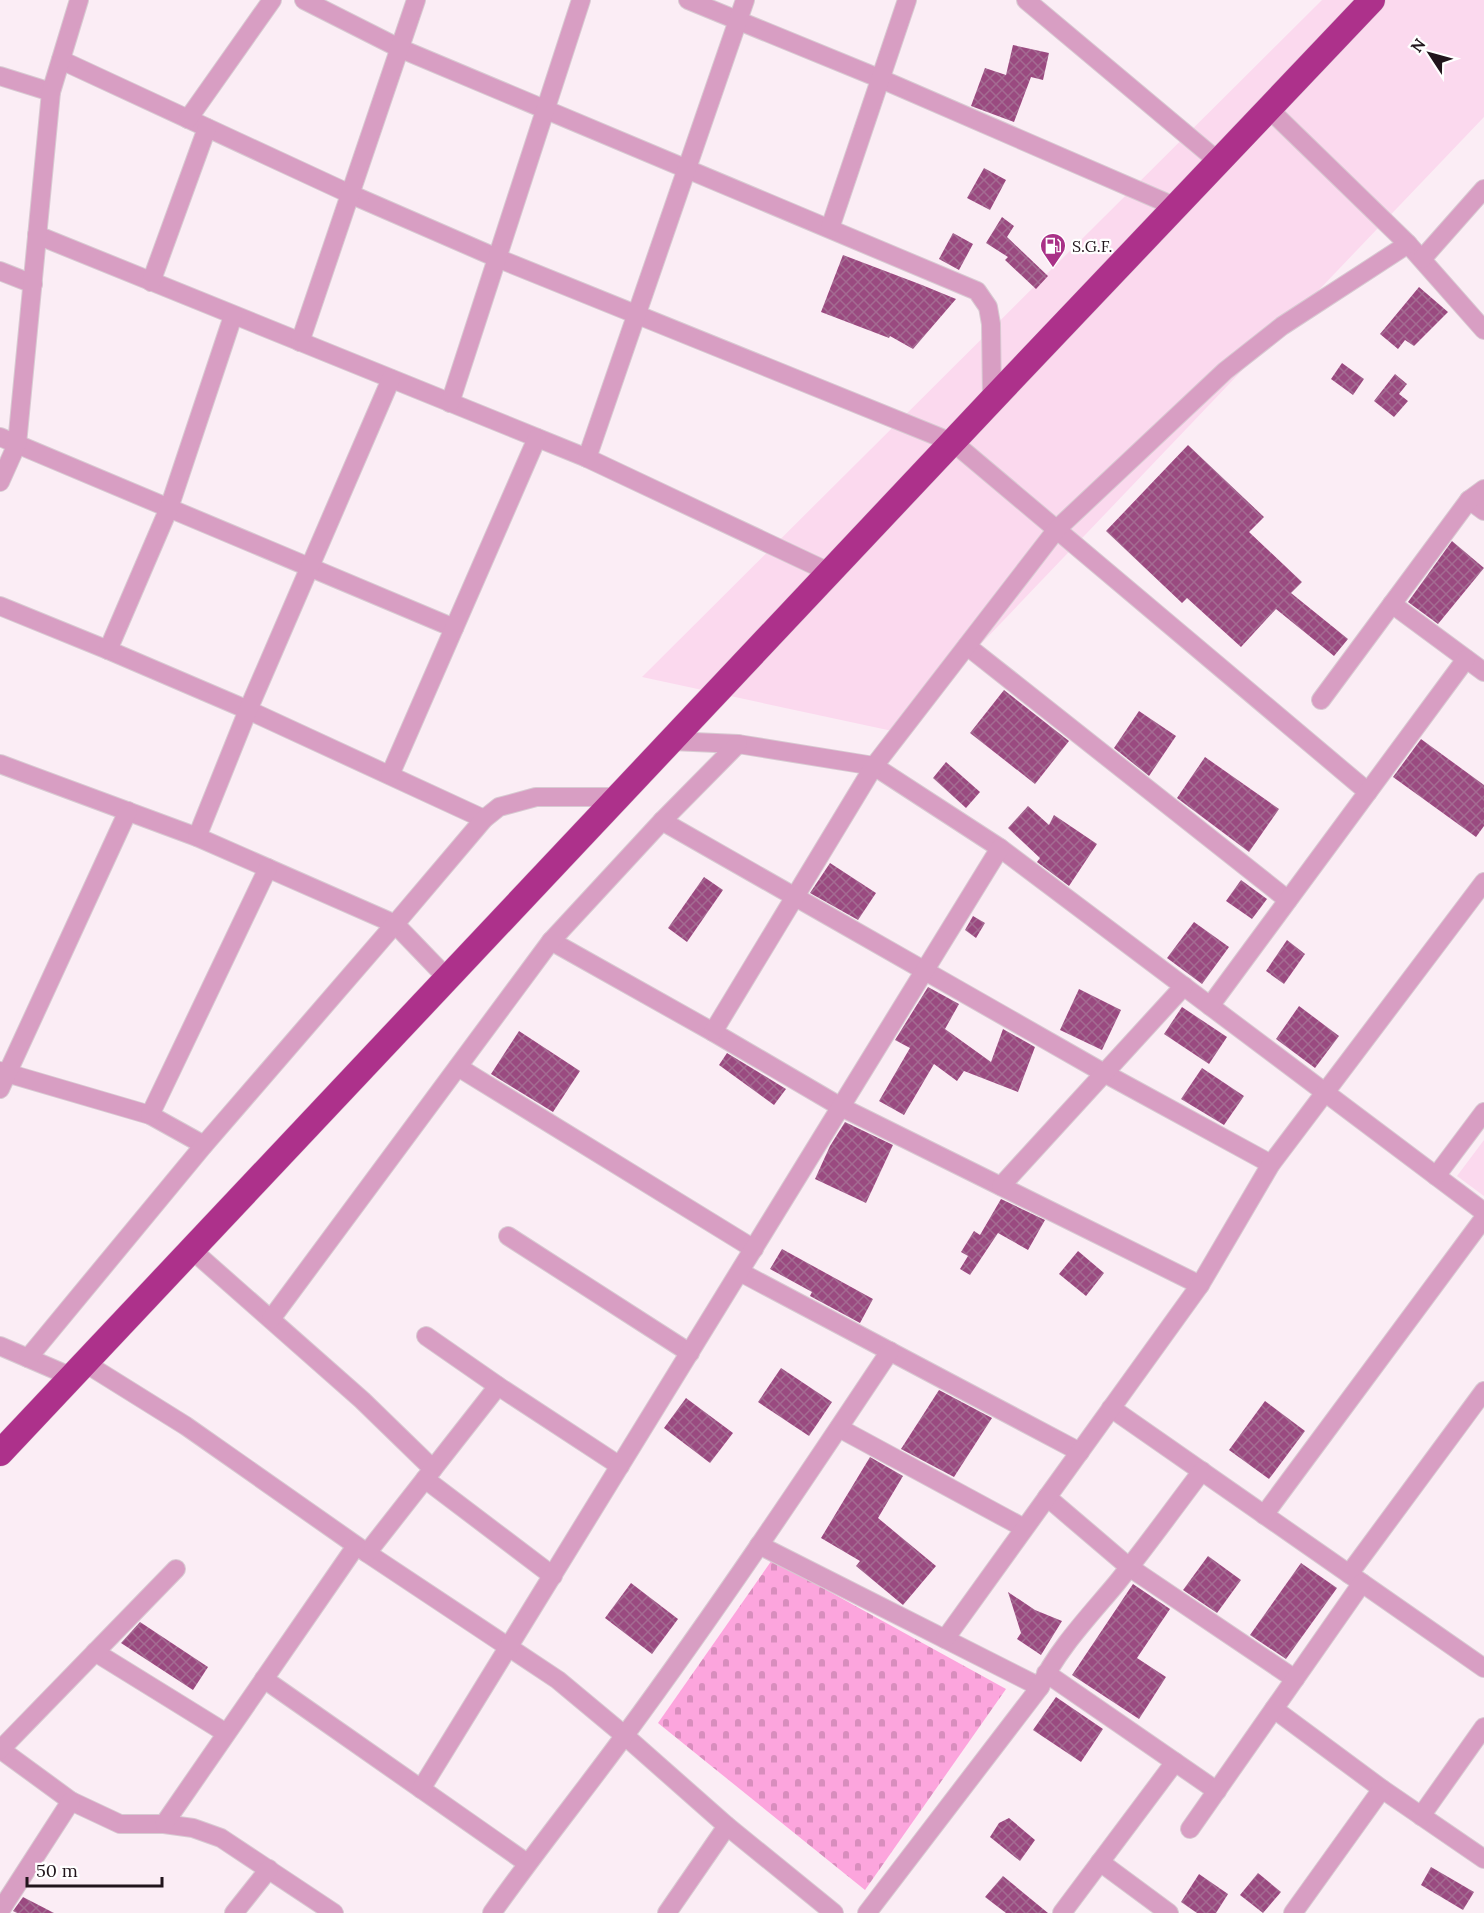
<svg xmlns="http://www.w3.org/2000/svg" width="1484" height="1913" font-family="Lora,serif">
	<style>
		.built { fill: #fbd9ee }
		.cemetery { fill: url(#cemetery-stones) }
		.building { fill: url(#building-cross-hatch) }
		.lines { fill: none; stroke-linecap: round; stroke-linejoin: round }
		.minor-casing { stroke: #d8cad2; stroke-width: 20 }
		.highway-casing { stroke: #d8cad2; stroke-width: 27 }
		.minor { stroke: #d89ec3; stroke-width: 18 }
		.highway { stroke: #ad318b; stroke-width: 26 }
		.labels { text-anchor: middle; stroke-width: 4.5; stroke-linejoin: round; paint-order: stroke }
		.poi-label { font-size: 16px; fill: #21151c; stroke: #fff; text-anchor: start }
	</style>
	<defs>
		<pattern id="cemetery-stones" width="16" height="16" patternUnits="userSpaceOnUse" patternTransform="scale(1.5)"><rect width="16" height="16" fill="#fca5dd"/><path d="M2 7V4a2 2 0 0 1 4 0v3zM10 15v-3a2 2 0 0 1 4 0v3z" fill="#d88dbd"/></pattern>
		<pattern id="building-cross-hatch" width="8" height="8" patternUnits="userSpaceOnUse" patternTransform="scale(1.5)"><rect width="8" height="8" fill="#9a4a80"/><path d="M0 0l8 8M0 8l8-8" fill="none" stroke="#a46b92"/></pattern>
	</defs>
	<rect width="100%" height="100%" fill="#fbedf5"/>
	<g class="built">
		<path d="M1322,0H1484V117L897,732L642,677Z"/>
		<path d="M1484,1140V1196L1457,1176Z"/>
	</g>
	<path class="cemetery" d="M772,1560L1006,1689L865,1890L658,1723Z"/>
	<g class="building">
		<path d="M1013,45L1049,53L1043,80L1031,77L1014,122L971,106L985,68L1006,75Z"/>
		<path d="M984,168L1006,180L990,210L967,198Z"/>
		<path d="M1002,217L1014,226L1007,237L1048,276L1036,289L1005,260L1008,257L986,243Z"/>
		<path d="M953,233L973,244L959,270L939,259Z"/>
		<path d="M843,255L922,285L956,299L913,349L890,336L889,338L821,312Z"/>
		<path d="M1419,287L1448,312L1414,346L1405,340L1398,349L1380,334Z"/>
		<path d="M1342,363L1364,379L1353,395L1331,379Z"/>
		<path d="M1395,374L1407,384L1399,394L1408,401L1394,417L1374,401Z"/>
		<path d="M1188,445L1264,517L1249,532L1302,582L1291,593L1348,639L1334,656L1276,609L1241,647L1187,598L1182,603L1106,531Z"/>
		<path d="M1452,541L1484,568L1438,624L1408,602Z"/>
		<path d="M1004,690L1069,741L1035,784L970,733Z"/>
		<path d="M1139,711L1176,736L1149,776L1114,748Z"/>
		<path d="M1421,739L1484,785V826L1476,837L1393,777Z"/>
		<path d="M1205,757L1279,809L1249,852L1177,798Z"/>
		<path d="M946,762L980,792L966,808L933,778Z"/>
		<path d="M1028,806L1049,825L1054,815L1097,844L1069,886L1037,862L1040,858L1008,828Z"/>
		<path d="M830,863L876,893L858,920L810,893Z"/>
		<path d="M704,877L723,890L687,942L668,928Z"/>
		<path d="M1241,880L1267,899L1252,919L1226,901Z"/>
		<path d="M973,916L985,923L976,938L965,930Z"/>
		<path d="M1194,922L1229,947L1202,984L1167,958Z"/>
		<path d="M1287,940L1305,954L1284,984L1266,971Z"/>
		<path d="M928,987L959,1004L945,1029L991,1062L1003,1029L1035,1047L1018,1092L964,1071L957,1081L934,1064L904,1115L879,1101L910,1048L895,1040Z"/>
		<path d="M1079,989L1121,1010L1102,1050L1060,1030Z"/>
		<path d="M1299,1006L1339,1036L1315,1068L1276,1039Z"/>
		<path d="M1182,1007L1227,1037L1209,1064L1164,1034Z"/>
		<path d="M519,1031L580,1071L553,1112L491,1074Z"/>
		<path d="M727,1053L786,1089L774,1105L719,1065Z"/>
		<path d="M1202,1068L1244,1096L1224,1125L1181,1099Z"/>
		<path d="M845,1122L893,1145L866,1203L815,1179L830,1146Z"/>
		<path d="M1001,1199L1045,1220L1028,1250L998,1233L970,1275L960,1269L968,1256L961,1252L974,1231L980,1235Z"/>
		<path d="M782,1249L873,1299L860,1323L810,1296L812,1292L770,1269Z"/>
		<path d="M1078,1251L1104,1273L1086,1296L1059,1274Z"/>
		<path d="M781,1368L832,1402L809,1436L758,1402Z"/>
		<path d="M939,1390L992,1418L954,1477L901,1449Z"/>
		<path d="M686,1398L733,1433L710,1463L664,1428Z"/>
		<path d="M1265,1401L1305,1431L1269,1479L1229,1450Z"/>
		<path d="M870,1457L903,1476L878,1518L936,1566L903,1605L856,1566L860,1561L821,1538Z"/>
		<path d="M1208,1556L1241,1580L1217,1613L1183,1590Z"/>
		<path d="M1301,1563L1337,1588L1286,1659L1250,1635Z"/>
		<path d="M631,1583L678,1619L652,1654L605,1618Z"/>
		<path d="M1133,1584L1170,1609L1137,1658L1166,1677L1139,1719L1072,1675Z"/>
		<path d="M1008,1592L1035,1610L1062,1621L1041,1655L1017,1639L1021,1633Z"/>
		<path d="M140,1622L208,1667L193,1690L121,1643Z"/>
		<path d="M1056,1697L1103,1729L1081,1762L1033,1730Z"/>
		<path d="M1009,1818L1035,1840L1020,1861L990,1837L999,1823Z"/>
		<path d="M1431,1867L1474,1892L1463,1910L1421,1885Z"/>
		<path d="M1258,1873L1281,1892L1263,1913L1240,1895Z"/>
		<path d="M1199,1874L1228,1894L1216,1913H1197L1181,1902Z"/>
		<path d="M1003,1876L1048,1913H1006L985,1897Z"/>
		<path d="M23,1897L54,1913H17L13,1911Z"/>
	</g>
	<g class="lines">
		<defs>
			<g id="minor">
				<path d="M304,0L399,48L977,291L988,307L991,324L992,400"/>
				<path d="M688,0L881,79L1176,207"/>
				<path d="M1026,0L1219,162"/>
				<path d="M61,60L350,194L497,258L954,443L1368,792"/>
				<path d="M0,76L51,92"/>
				<path d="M1269,109L1408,244L1484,330"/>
				<path d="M188,119L272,0"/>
				<path d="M830,228L907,0"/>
				<path d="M37,235L587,458L831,573"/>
				<path d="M1422,259L1484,189"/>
				<path d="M0,271L33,284"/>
				<path d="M151,282L207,128"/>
				<path d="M300,342L416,0"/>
				<path d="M450,403L581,0"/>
				<path d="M0,437L454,628"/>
				<path d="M587,458L745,0"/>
				<path d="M0,482L17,444L51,92L79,0"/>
				<path d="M1469,500L1484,511"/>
				<path d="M1392,604L1484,672"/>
				<path d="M0,606L108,650L248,710L484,819"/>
				<path d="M967,646L1288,900"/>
				<path d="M108,650L169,508L233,316"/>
				<path d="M1321,700L1469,500L1484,489"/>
				<path d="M672,741L738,744L874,766L1000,848L1484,1212"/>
				<path d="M0,764L197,837L395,924L448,979"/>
				<path d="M390,775L537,438"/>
				<path d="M662,821L1104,1073L1271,1164"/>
				<path d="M197,837L248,710L391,379"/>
				<path d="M551,941L713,1032L841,1107L1200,1285"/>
				<path d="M1210,1006L1466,659"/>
				<path d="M713,1032L874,766L1057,529L1225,371L1282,326L1408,244"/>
				<path d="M458,1067L754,1249"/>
				<path d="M0,1071L150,1115L204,1145"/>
				<path d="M0,1089L128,811"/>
				<path d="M150,1115L268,868"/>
				<path d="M1436,1176L1484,1112"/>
				<path d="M1001,1186L1184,986"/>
				<path d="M508,1236L690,1353"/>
				<path d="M192,1250L362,1400L433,1469"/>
				<path d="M740,1272L1080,1452"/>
				<path d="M271,1319L551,941L662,821L738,744"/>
				<path d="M426,1336L498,1386L620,1466"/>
				<path d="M0,1346L72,1377"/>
				<path d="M28,1358L204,1145L395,924L484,819L499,807L536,797H620"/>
				<path d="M85,1363L186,1426L367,1553L558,1680L624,1735L727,1826L834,1913"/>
				<path d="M1111,1408L1484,1668"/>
				<path d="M839,1428L1024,1528"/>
				<path d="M425,1479L553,1576"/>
				<path d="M1047,1497L1129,1567L1295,1679"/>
				<path d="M1264,1515L1484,1218"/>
				<path d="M759,1545L1040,1687"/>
				<path d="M367,1553L498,1386"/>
				<path d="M1349,1574L1484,1391"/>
				<path d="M945,1639L1200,1285L1271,1164L1484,882"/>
				<path d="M95,1652L226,1733"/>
				<path d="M1046,1673L1217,1791"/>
				<path d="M264,1679L527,1863"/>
				<path d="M1274,1709L1382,1789L1484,1859"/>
				<path d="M0,1749L71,1801L120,1824H164L193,1828L221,1838L334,1913"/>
				<path d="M0,1750L176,1569"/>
				<path d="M421,1789L1000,848"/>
				<path d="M1421,1816L1484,1727"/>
				<path d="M164,1824L356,1546"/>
				<path d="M1190,1829L1362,1583"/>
				<path d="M1100,1862L1169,1913"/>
				<path d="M0,1911L71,1801"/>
				<path d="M234,1913L269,1869"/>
				<path d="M492,1913C535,1852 581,1795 625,1735C717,1610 804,1480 890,1351"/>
				<path d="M667,1913L727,1826"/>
				<path d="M867,1913L1040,1687C1055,1652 1091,1614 1116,1584C1146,1547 1173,1509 1202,1471"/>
				<path d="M1062,1913L1175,1762"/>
				<path d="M1293,1913L1382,1789"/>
			</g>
			<path id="highway" d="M0,1453L992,400L1372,0"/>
		</defs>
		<use href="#minor" class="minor-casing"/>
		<use href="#highway" class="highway-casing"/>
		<use href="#minor" class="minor"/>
		<use href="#highway" class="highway"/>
	</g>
	<defs>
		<symbol id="fuel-pin" viewBox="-11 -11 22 30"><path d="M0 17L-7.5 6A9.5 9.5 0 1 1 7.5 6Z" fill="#a93187" stroke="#fff"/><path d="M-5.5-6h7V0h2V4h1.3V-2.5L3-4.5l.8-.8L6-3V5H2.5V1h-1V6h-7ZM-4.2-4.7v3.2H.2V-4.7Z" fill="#fff"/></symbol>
	</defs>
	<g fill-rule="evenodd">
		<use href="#fuel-pin" x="1038" y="231" width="30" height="40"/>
	</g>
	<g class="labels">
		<g class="poi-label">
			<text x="1072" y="252">S.G.F.</text>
		</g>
	</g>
	<g transform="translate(1430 54) rotate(306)" stroke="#ffffff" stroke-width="4.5" paint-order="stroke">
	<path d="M0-4.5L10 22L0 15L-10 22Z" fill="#21151c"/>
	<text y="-9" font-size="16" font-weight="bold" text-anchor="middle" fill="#21151c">N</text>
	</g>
	<path d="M27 1877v9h135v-9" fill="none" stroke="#21151c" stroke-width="3"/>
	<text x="36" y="1877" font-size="18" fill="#21151c" stroke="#ffffff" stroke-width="4.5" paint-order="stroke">50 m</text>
</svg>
